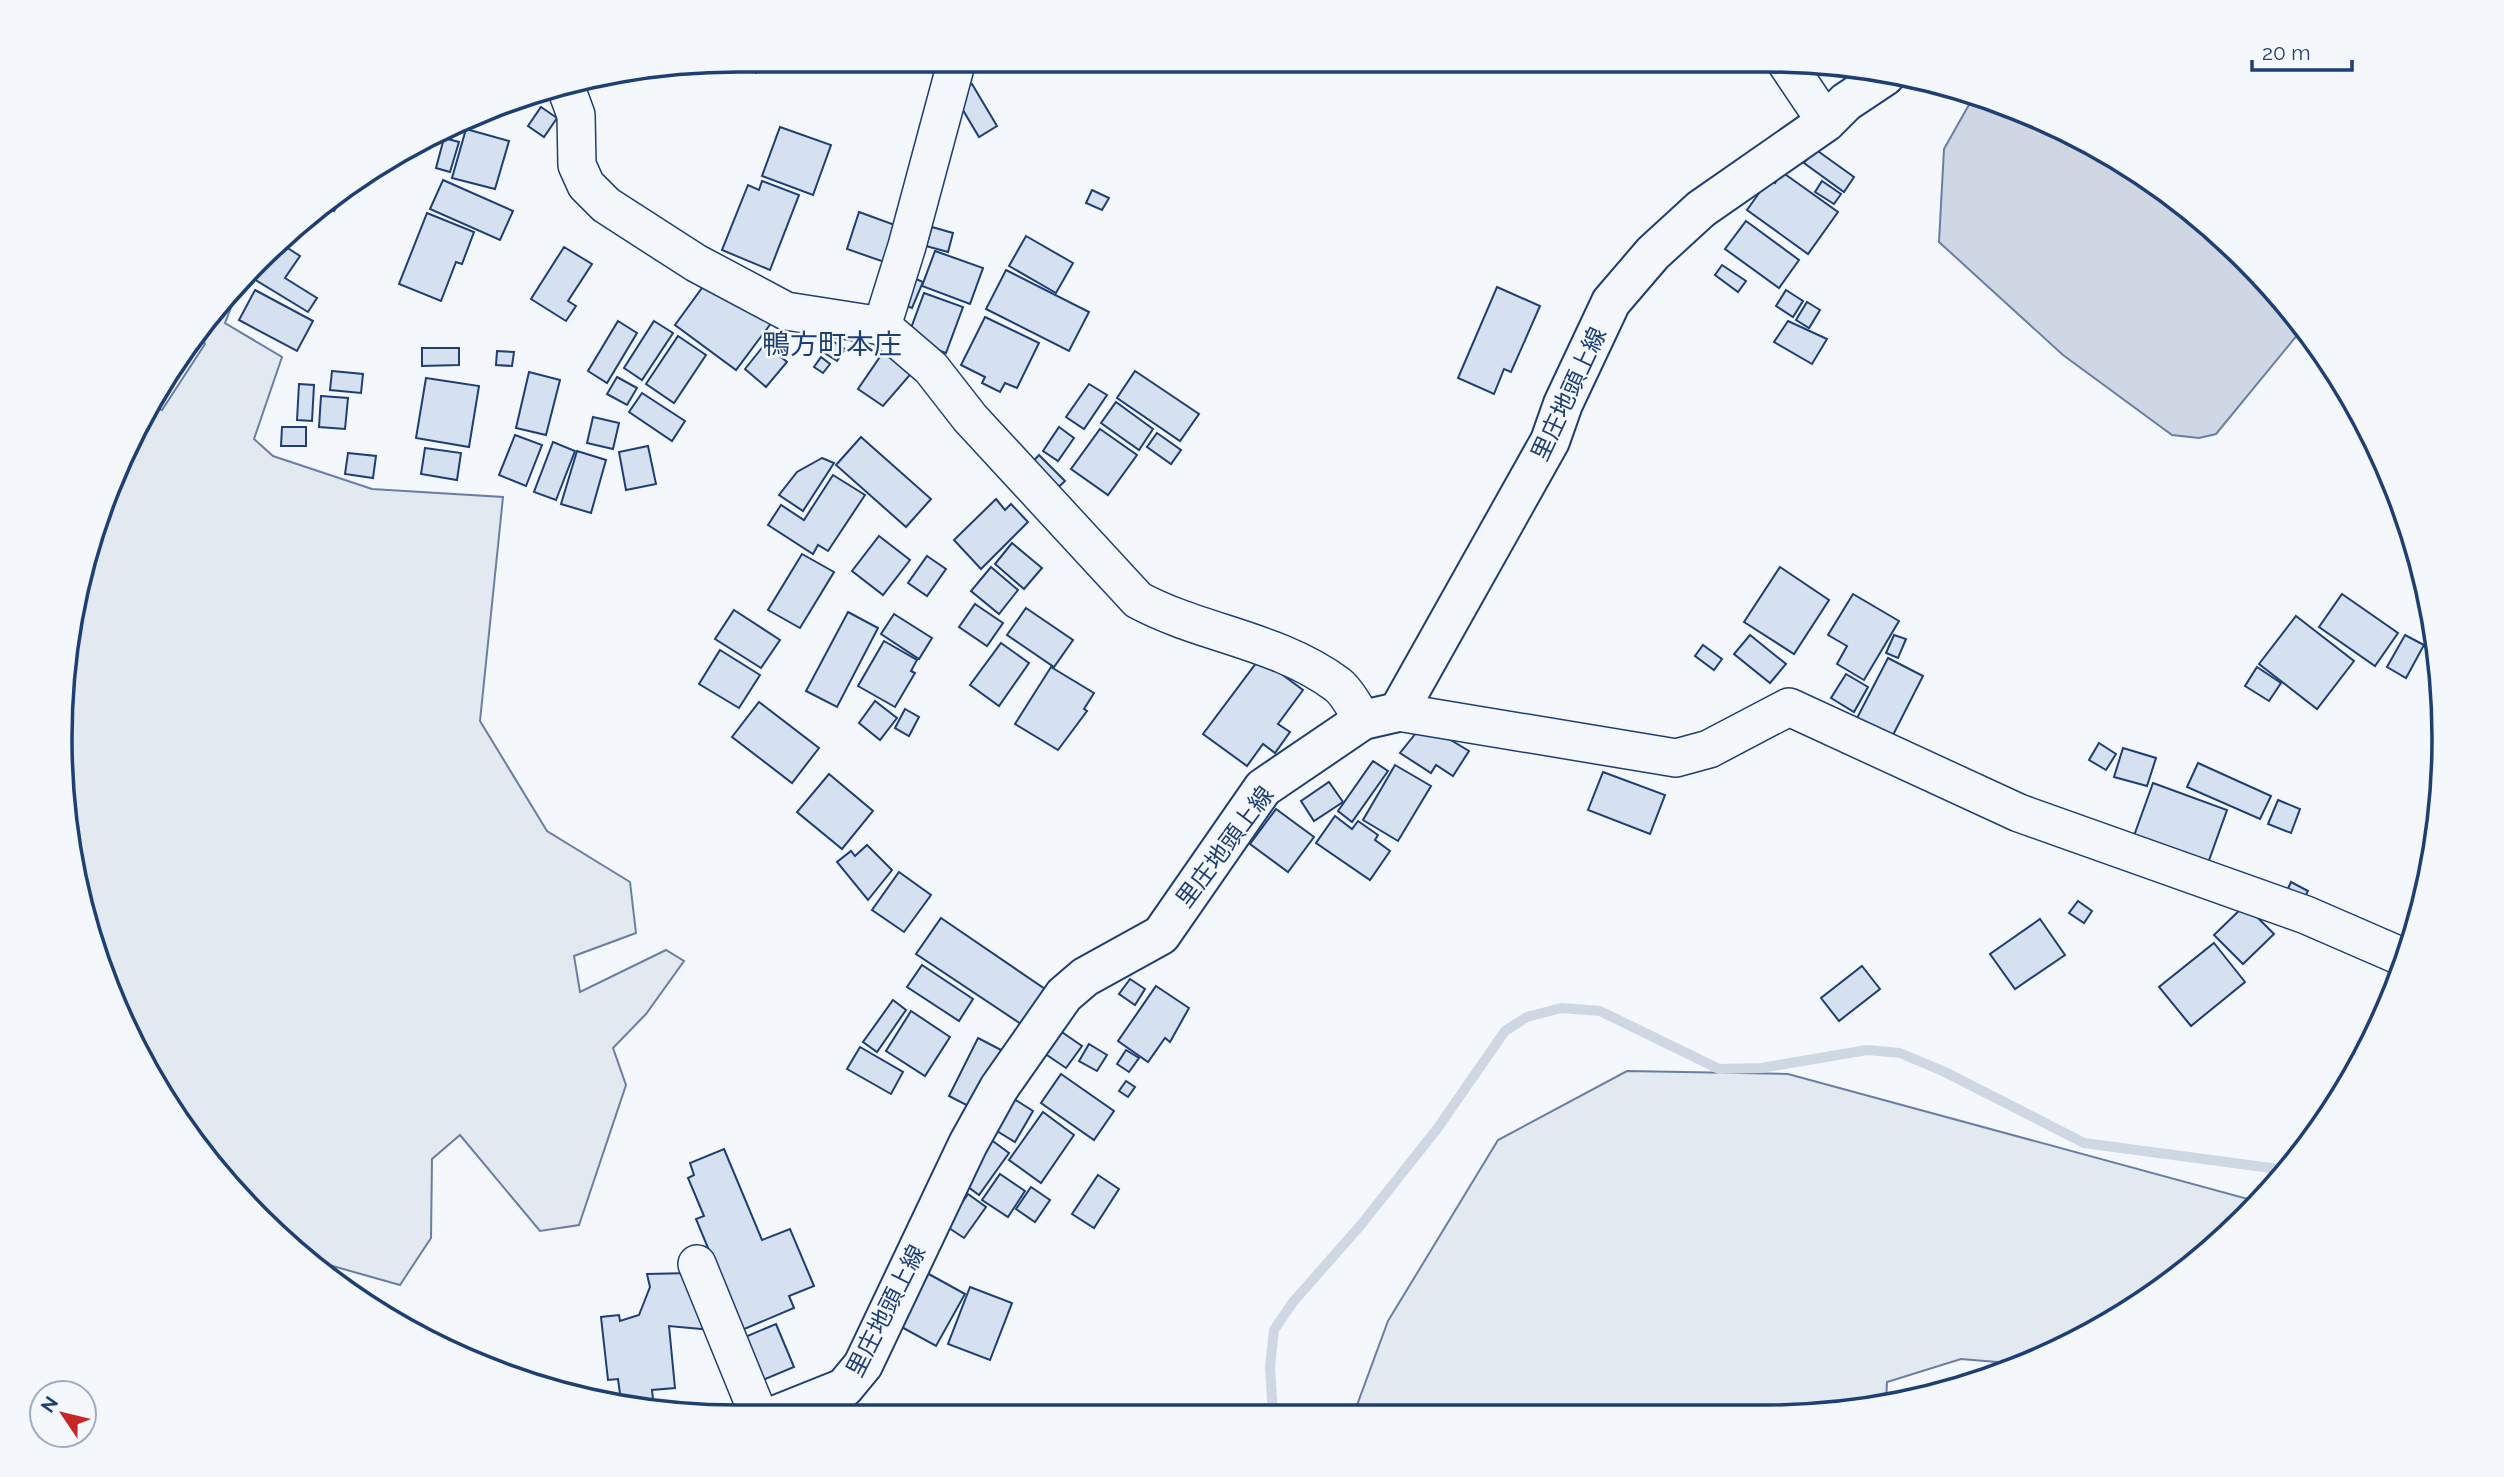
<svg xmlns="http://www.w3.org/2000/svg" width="2504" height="1477" font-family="Raleway,'Noto Sans JP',sans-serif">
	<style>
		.green { fill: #e3e9f0; stroke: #687fa3; stroke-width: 2 }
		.water { fill: #cfd7e4; stroke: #687fa3; stroke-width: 2 }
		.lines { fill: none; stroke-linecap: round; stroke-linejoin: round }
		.stream { stroke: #cfd7e4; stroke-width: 10 }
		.building { fill: #d5e0f0; stroke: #1d3f73; stroke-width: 2 }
		.minor-casing { stroke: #1d3f73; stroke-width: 40 }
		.major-casing { stroke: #1d3f73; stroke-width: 42 }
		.minor { stroke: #f4f7fb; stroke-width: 37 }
		.major { stroke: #f4f7fb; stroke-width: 38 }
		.labels { text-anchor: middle; stroke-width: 5; stroke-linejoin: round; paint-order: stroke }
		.street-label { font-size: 24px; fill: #1d3f73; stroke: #f4f7fb }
		.quarter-label { font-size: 28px; fill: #1d3f73; stroke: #f4f7fb }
		.rim { fill: none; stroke: #1d3f73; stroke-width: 3.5 }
	</style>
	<rect width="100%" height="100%" fill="#f4f7fb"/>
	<g class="green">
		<path d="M236,295L225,323L282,357L254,439L273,456L372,489L503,497L480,721L547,831L630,882L636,933L574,956L580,992L666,950L684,961L646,1014L613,1048L626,1085L579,1225L540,1231L460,1135L432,1159L431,1238L400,1285L329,1265L326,1270L200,1152L96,957L60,739L83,562L153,407L162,410L205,344L200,334Z"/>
		<path d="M1627,1071L1788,1074L2259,1202L2245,1219L2105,1326L2021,1364L1961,1359L1887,1382L1886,1401L1810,1416H1353L1388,1321L1498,1140Z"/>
	</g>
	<path class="water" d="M1975,94L2142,174L2245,258L2303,328L2216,434L2199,438L2172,435L2063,355L1939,242L1944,149Z"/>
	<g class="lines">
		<path class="stream" d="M1273,1416L1270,1367L1274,1330L1293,1302L1360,1226L1437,1129L1505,1031L1527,1017L1561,1008L1600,1011L1719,1069L1761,1068L1867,1050L1900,1053L1945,1072L2084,1143L2286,1170"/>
	</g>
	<g class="building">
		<path d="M735,60H765L756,73Z"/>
		<path d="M972,84L997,126L979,137L954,95Z"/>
		<path d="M541,107L557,118L544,137L528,126Z"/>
		<path d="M780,127L831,145L813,195L762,176Z"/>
		<path d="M466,129L509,141L495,189L452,178Z"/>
		<path d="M444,138L459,142L450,172L436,168Z"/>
		<path d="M1815,149L1854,177L1844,192L1804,163Z"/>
		<path d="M1782,172L1838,212L1808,254L1747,210L1769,179L1775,183Z"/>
		<path d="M443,180L513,211L500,240L430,209Z"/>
		<path d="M762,181L799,195L770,270L722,250L748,185L759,190Z"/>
		<path d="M1822,181L1841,194L1834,204L1815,192Z"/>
		<path d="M352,185L334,211L323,202L325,200Z"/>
		<path d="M1092,190L1109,198L1102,210L1086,203Z"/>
		<path d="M859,212L906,229L893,265L847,249Z"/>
		<path d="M427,213L474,232L462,264L456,262L441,301L399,284Z"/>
		<path d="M1746,221L1799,260L1779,288L1725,249Z"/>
		<path d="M932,227L953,233L948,252L926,246Z"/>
		<path d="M1026,236L1073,263L1056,293L1009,266Z"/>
		<path d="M283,245L300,256L285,278L317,298L308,312L254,279Z"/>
		<path d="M564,247L592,264L568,301L576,306L566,321L531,299Z"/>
		<path d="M935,251L983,268L970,304L922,286Z"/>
		<path d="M1722,265L1746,281L1738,292L1715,275Z"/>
		<path d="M1006,270L1089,312L1069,351L986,309Z"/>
		<path d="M907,275L923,282L912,308L896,302Z"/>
		<path d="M710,277L772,322L736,370L675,325Z"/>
		<path d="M1497,287L1540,306L1511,372L1504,369L1494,394L1458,378Z"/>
		<path d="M255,290L313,321L297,351L239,320Z"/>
		<path d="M1786,290L1803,301L1793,317L1776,306Z"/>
		<path d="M924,293L963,307L946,353L907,339Z"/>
		<path d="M1807,302L1820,310L1809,328L1796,320Z"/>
		<path d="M985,317L1039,343L1017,388L1005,383L1000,392L982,383L985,377L961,365Z"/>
		<path d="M618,321L637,333L607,383L588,371Z"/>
		<path d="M654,321L673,333L642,380L624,368Z"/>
		<path d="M1788,321L1827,339L1812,364L1774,342Z"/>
		<path d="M678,336L706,355L674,403L646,384Z"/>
		<path d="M831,340L845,349L837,361L823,352Z"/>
		<path d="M765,344L787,362L766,387L745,369Z"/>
		<path d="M422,348H459V365L422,366Z"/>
		<path d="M886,348L915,369L883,406L858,389Z"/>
		<path d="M497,351L514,352L512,366L496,365Z"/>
		<path d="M821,357L830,364L823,373L814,367Z"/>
		<path d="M332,371L363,374L361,393L330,390Z"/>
		<path d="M1135,371L1199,414L1180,441L1117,398Z"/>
		<path d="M529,372L560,380L546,435L516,428Z"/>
		<path d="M617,377L637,388L627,405L607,394Z"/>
		<path d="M426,378L479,386L469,447L416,438Z"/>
		<path d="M299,384L314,385L312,421L297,420Z"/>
		<path d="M1089,384L1107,395L1084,429L1066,417Z"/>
		<path d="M642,393L685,421L672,441L629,412Z"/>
		<path d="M321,396L348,398L345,429L319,427Z"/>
		<path d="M1116,402L1153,429L1139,450L1101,423Z"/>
		<path d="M593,417L619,423L613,449L587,443Z"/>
		<path d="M282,427H306V446H281Z"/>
		<path d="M1059,427L1074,438L1058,461L1043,451Z"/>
		<path d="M1100,429L1137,455L1108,495L1071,469Z"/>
		<path d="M1157,433L1181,450L1171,464L1147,447Z"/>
		<path d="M515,435L542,445L526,486L499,475Z"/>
		<path d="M861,437L931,499L906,527L836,465Z"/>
		<path d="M553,442L575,451L556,500L534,492Z"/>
		<path d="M648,446L656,484L626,490L619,452Z"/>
		<path d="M425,448L461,453L457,480L421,474Z"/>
		<path d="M577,451L606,460L591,513L561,504Z"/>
		<path d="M348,453L376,456L373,478L345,474Z"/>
		<path d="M1039,455L1065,481L1051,494L1026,469Z"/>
		<path d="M822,458L834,463L803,511L779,495L797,472Z"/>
		<path d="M833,475L865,495L828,551L818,545L813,554L768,525L781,505L804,520Z"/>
		<path d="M996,499L1005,510L1011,504L1028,522L981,569L954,540Z"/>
		<path d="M879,536L910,560L883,595L852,571Z"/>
		<path d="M1012,543L1042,568L1024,589L995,564Z"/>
		<path d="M802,554L834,572L800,628L768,610Z"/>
		<path d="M927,556L946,569L927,596L908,583Z"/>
		<path d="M991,567L1018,590L999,614L971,591Z"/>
		<path d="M1780,567L1829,600L1794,654L1744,622Z"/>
		<path d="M1853,594L1899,621L1864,680L1837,664L1847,646L1828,635Z"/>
		<path d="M2342,594L2398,633L2375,666L2319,627Z"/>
		<path d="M975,604L1003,623L987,646L959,627Z"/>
		<path d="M1026,608L1073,640L1054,667L1007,635Z"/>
		<path d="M734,610L780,640L761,668L715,639Z"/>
		<path d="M848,612L878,628L837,707L806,691Z"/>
		<path d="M894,614L932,638L919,659L881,634Z"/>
		<path d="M2296,616L2354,661L2317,709L2259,664Z"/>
		<path d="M1750,635L1786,664L1770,683L1734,654Z"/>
		<path d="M1894,635L1906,639L1898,658L1886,653Z"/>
		<path d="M2405,635L2424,645L2406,678L2387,667Z"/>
		<path d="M884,641L917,660L911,671L915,673L895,707L858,686Z"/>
		<path d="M1001,643L1029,663L999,706L970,685Z"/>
		<path d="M1703,645L1722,659L1714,670L1695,656Z"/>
		<path d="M720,650L760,675L739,708L699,684Z"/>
		<path d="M1260,658L1303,690L1278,724L1290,732L1275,753L1263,744L1247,766L1203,734Z"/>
		<path d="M1888,658L1923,676L1892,737L1856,720Z"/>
		<path d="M1051,667L1094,693L1084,709L1087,711L1058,750L1015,724Z"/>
		<path d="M2257,667L2281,683L2269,701L2245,686Z"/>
		<path d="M1846,674L1868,687L1854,712L1831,698Z"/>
		<path d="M875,701L897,718L880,740L859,723Z"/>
		<path d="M759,702L819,748L792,783L732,737Z"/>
		<path d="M905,709L919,717L909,736L895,728Z"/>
		<path d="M1416,733L1444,736L1469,751L1453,776L1436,765L1431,773L1400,753Z"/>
		<path d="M2099,743L2116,754L2106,770L2089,760Z"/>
		<path d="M2123,748L2156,758L2147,786L2114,777Z"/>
		<path d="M1373,761L1388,771L1352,822L1338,811Z"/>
		<path d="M2198,763L2271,796L2260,819L2187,787Z"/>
		<path d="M1395,765L1431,786L1398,841L1363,820Z"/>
		<path d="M1603,772L1665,795L1650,834L1588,810Z"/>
		<path d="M829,774L873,811L842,849L797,812Z"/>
		<path d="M1329,782L1343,802L1314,821L1301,801Z"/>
		<path d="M2153,783L2227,810L2208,863L2131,844Z"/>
		<path d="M2278,800L2300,809L2291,833L2268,824Z"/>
		<path d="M1276,809L1314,837L1288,872L1250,844Z"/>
		<path d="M1335,816L1352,829L1358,821L1378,835L1375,840L1390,851L1370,880L1316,843Z"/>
		<path d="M867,845L892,870L868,900L837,862L851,851L855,856Z"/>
		<path d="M899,872L931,895L904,932L872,910Z"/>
		<path d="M2291,882L2308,891L2302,902L2286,893Z"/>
		<path d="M2078,901L2092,911L2084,923L2069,913Z"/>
		<path d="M2245,905L2274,934L2243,964L2214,935Z"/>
		<path d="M941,918L1048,991L1024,1026L916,954Z"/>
		<path d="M2040,919L2065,955L2015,989L1990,954Z"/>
		<path d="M2214,943L2245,982L2191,1026L2159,987Z"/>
		<path d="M922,965L973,999L959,1021L907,987Z"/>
		<path d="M1862,966L1880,989L1839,1021L1821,998Z"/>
		<path d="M1130,979L1145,989L1135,1005L1119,994Z"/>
		<path d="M1156,986L1189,1008L1170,1042L1165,1038L1148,1062L1118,1041Z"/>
		<path d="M893,1000L906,1010L877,1052L863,1042Z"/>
		<path d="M911,1011L950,1037L925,1076L886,1051Z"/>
		<path d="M1056,1028L1082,1046L1066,1068L1041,1051Z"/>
		<path d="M978,1038L1005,1052L976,1110L949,1096Z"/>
		<path d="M1089,1044L1107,1055L1097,1071L1079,1061Z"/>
		<path d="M860,1047L903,1072L891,1094L847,1069Z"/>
		<path d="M1126,1050L1139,1058L1129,1072L1117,1064Z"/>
		<path d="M1061,1074L1114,1111L1094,1140L1041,1103Z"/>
		<path d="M1126,1081L1135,1087L1128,1097L1119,1091Z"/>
		<path d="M1011,1097L1033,1111L1015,1142L992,1128Z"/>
		<path d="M1043,1112L1074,1135L1041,1183L1009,1160Z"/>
		<path d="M990,1139L1009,1153L979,1195L960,1181Z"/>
		<path d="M724,1149L762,1240L790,1229L814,1286L789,1296L794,1308L742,1330L696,1219L704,1216L688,1178L694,1175L690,1163Z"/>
		<path d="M1000,1174L1025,1191L1008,1217L982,1200Z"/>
		<path d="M1098,1175L1119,1189L1094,1228L1072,1214Z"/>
		<path d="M1031,1187L1050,1200L1035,1222L1016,1209Z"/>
		<path d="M968,1194L986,1207L964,1238L946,1226Z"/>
		<path d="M691,1273L713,1330L669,1326L675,1388L652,1390L654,1408L621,1401L618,1379L608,1380L601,1317L619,1315L620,1321L639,1315L650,1287L647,1274Z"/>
		<path d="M927,1273L965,1294L936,1346L898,1325Z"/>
		<path d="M970,1287L1012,1303L990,1360L948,1344Z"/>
		<path d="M776,1324L794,1367L763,1380L745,1337Z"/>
	</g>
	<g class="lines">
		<defs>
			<g id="minor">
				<path d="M1785,61L1826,122"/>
				<path d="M566,88L576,115L577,165L586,185L606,205L696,263L786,311L882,326L931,368L970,418L1138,600C1201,634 1278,640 1338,685C1348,693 1356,710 1363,720"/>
				<path d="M882,326L907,246L957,60"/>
				<path d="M1398,712L1676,758L1709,749L1789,707L2019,813L2306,915L2405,958"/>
				<path d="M697,1264L759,1416"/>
			</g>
			<path id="major" d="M774,1416L844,1388L863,1365L968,1144L999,1088L1064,995L1085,977L1161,935L1263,788L1363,720L1398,712L1550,441L1563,404L1611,302L1653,253L1701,209L1826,122L1846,102L1885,76"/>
		</defs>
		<use href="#minor" class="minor-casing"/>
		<use href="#major" class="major-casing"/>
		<use href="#minor" class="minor"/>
		<use href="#major" class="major"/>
	</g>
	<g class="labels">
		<g class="street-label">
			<text transform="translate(1569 394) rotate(-65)" y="8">里庄地頭上線</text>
			<text transform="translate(1225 847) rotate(-53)" y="8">里庄地頭上線</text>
			<text transform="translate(886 1311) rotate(-63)" y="8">里庄地頭上線</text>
		</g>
		<g class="quarter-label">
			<text x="832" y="354">鴨方町本庄</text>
		</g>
	</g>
	<path d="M0 0H2504V1477H0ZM738 72H1766A666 666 0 0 1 2432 738V739A666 666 0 0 1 1766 1405H738A666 666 0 0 1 72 739V738A666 666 0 0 1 738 72Z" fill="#f4f7fb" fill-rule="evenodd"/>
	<path class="rim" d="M738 72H1766A666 666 0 0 1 2432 738V739A666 666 0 0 1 1766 1405H738A666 666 0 0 1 72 739V738A666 666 0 0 1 738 72Z"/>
	<g transform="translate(63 1414) rotate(305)"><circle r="33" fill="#f4f7fb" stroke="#9eadc5" stroke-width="2"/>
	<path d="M0-5L12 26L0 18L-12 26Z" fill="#c62828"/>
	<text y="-10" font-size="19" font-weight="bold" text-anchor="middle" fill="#1d3f73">N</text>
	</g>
	<path d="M2252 60v10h100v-10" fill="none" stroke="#1d3f73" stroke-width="3.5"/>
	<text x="2262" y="60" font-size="21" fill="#1d3f73" stroke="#f4f7fb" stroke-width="5" paint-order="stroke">20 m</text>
</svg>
